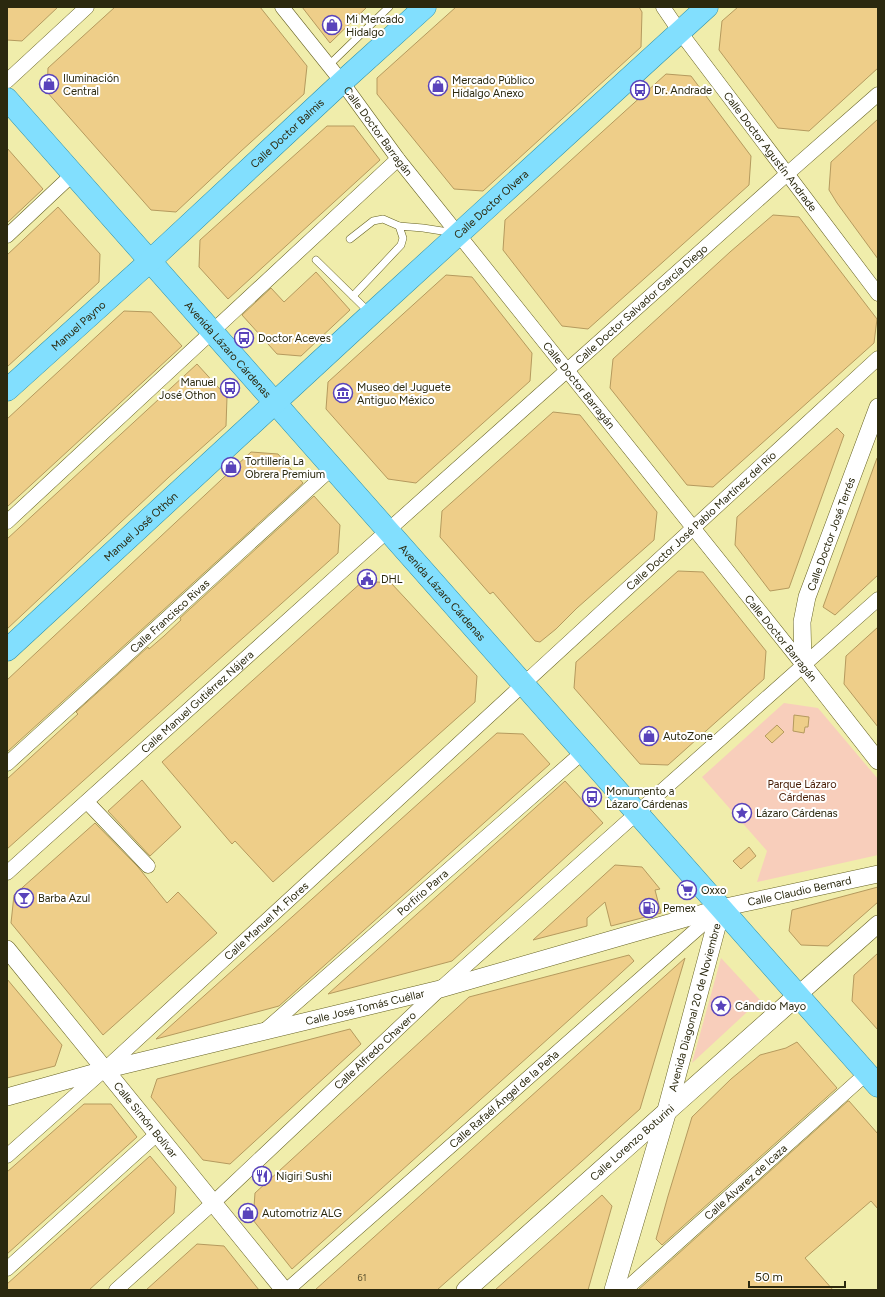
<svg xmlns="http://www.w3.org/2000/svg" width="885" height="1297" font-family="Figtree,sans-serif">
	<style>
		.green { fill: #f8cebb }
		.building { fill: #eece89; stroke: #b59a5e }
		.lines { fill: none; stroke-linecap: round; stroke-linejoin: round }
		.service-casing { stroke: #666222; stroke-width: 8 }
		.minor-casing { stroke: #666222; stroke-width: 15 }
		.tertiary-casing { stroke: #666222; stroke-width: 18 }
		.secondary-casing { stroke: #666222; stroke-width: 20 }
		.primary-casing { stroke: #2e92aa; stroke-width: 23 }
		.service { stroke: #fff; stroke-width: 7 }
		.minor { stroke: #fff; stroke-width: 14 }
		.tertiary { stroke: #fff; stroke-width: 17 }
		.secondary { stroke: #fff; stroke-width: 19 }
		.primary { stroke: #82dffe; stroke-width: 22 }
		.labels { text-anchor: middle; stroke-width: 4; stroke-linejoin: round; paint-order: stroke }
		.number-label { font-size: 9px; fill: #5c522e }
		.poi-label { font-size: 11px; fill: #2b290f; stroke: #fff; text-anchor: start }
		.street-label { font-size: 11px; fill: #2b290f; stroke: #fff }
		.park-label { font-size: 11px; fill: #461b03; stroke: #fff }
	</style>
	<rect width="100%" height="100%" fill="#f0edab"/>
	<g class="green">
		<path d="M784,703L818,708L878,779V855L757,882L767,851L702,777Z"/>
		<path d="M721,958L760,1000L692,1063Z"/>
	</g>
	<g class="building">
		<path d="M7,7H58L22,41L7,40Z"/>
		<path d="M115,7H260L307,66L304,94L240,152L176,212L151,210L47,92L48,68Z"/>
		<path d="M302,7H367L330,43Z"/>
		<path d="M456,7H639L642,12L641,47L483,191L454,189L377,94V78Z"/>
		<path d="M738,7H878V68L809,131L778,128L719,50L722,21Z"/>
		<path d="M666,74L691,76L751,156L749,185L588,329L562,326L503,250L505,220Z"/>
		<path d="M878,119V259L837,203L829,190L831,162Z"/>
		<path d="M327,126H354L380,160L228,299L199,267L200,240Z"/>
		<path d="M7,148L43,189L7,223Z"/>
		<path d="M58,207L100,254L99,282L7,367V255Z"/>
		<path d="M773,215L799,217L877,319L874,343L713,487L687,485L610,388L613,359L730,252Z"/>
		<path d="M316,272L350,310L301,356L277,354L242,315L271,288L284,302Z"/>
		<path d="M446,275L472,277L491,301L532,353L530,381L416,483L388,479L326,409L328,382Z"/>
		<path d="M124,311L151,312L182,346L7,507V419Z"/>
		<path d="M197,364L227,397L226,426L169,477L7,629V539Z"/>
		<path d="M553,412L580,415L657,512L654,540L577,608L556,629L540,642L535,641L493,592L490,594L440,537L442,511Z"/>
		<path d="M837,428L844,435L789,588L770,591L735,545L737,517Z"/>
		<path d="M251,452L278,454L303,483L7,752V680Z"/>
		<path d="M877,458H878V575L835,615L823,607Z"/>
		<path d="M314,496L340,525L338,553L7,849V779L78,714L76,712L148,647L149,649L164,636L181,620L180,618Z"/>
		<path d="M678,571L703,572L766,651L764,679L668,765L640,764L574,688L576,662Z"/>
		<path d="M363,581L391,583L405,598L477,676L475,702L273,882L235,841L232,844L162,762Z"/>
		<path d="M878,627V727L844,684L846,656Z"/>
		<path d="M794,715L809,717L808,727H805L804,733L793,731Z"/>
		<path d="M777,725L784,732L772,743L765,736Z"/>
		<path d="M497,733L523,734L550,764L279,1006L156,1039Z"/>
		<path d="M142,780L181,827L150,856L108,811Z"/>
		<path d="M565,781L603,823L452,961L328,994Z"/>
		<path d="M95,823L138,867L167,903L178,892L217,933L103,1035L11,923L14,895Z"/>
		<path d="M749,847L756,856L741,869L733,861Z"/>
		<path d="M615,865L642,867L660,889L655,890L661,913L611,926L605,902L587,918V926L533,940Z"/>
		<path d="M878,887V902L828,946L801,945L789,931L792,910Z"/>
		<path d="M878,953V1030L852,1001L854,975Z"/>
		<path d="M629,955L634,961L609,984L292,1269L253,1220L255,1193L469,997Z"/>
		<path d="M685,958L640,1109L581,1162L437,1290H315Z"/>
		<path d="M7,979L62,1045L55,1066L7,1078Z"/>
		<path d="M350,1029L361,1044L230,1164L203,1160L151,1097L157,1079Z"/>
		<path d="M797,1042L837,1088L662,1245L656,1239L668,1196L692,1117L731,1079L760,1055L786,1048Z"/>
		<path d="M848,1101H849L878,1134V1209L871,1201L805,1258L833,1290H638Z"/>
		<path d="M84,1104H111L137,1137L7,1254V1172Z"/>
		<path d="M150,1156L176,1187L174,1213L89,1290H7V1284Z"/>
		<path d="M602,1195L612,1206L588,1290H495Z"/>
		<path d="M197,1244L224,1246L259,1290H146Z"/>
	</g>
	<g class="lines">
		<defs>
			<g id="service">
				<path d="M329,65L389,7"/>
				<path d="M350,239L373,221L383,219L399,226"/>
				<path d="M316,260L369,312"/>
				<path d="M353,296L401,245L403,238L399,226L423,228L455,233"/>
			</g>
			<g id="minor">
				<path id="s1" d="M282,7L342,82L398,159L803,665"/>
				<path id="s2" d="M663,7L680,32L878,294"/>
				<path d="M7,81L87,7"/>
				<path d="M7,236L73,174"/>
				<path d="M7,522L398,159"/>
				<path id="s3" d="M7,764L332,468"/>
				<path d="M87,802L148,866"/>
				<path id="s4" d="M7,873L338,575L787,174L878,94"/>
				<path id="s5" d="M263,1032L583,752"/>
				<path id="s6" d="M7,1156L104,1070L878,358"/>
				<path d="M7,1269L157,1134"/>
				<path id="s7" d="M116,1290L213,1203L440,989L637,813L878,599"/>
				<path id="s8" d="M287,1290L721,908"/>
				<path id="s9" d="M625,1290L867,1073"/>
			</g>
			<g id="tertiary">
				<path d="M878,407L807,597L802,622L803,665L878,761"/>
				<path id="s10" d="M7,949L284,1290"/>
				<path d="M798,995L878,924"/>
				<path id="s11" d="M7,1097L104,1070L440,989L721,908L878,874"/>
			</g>
			<g id="secondary">
				<path id="s12" d="M466,1290L798,995"/>
				<path id="s13" d="M614,1290L666,1114L721,908"/>
			</g>
			<g id="primary">
				<path id="s14" d="M7,99L878,1086"/>
				<path id="s15" d="M7,390L150,261L342,82L425,7"/>
				<path id="s16" d="M7,650L371,314L707,7"/>
			</g>
		</defs>
		<use href="#service" class="service-casing"/>
		<use href="#minor" class="minor-casing"/>
		<use href="#tertiary" class="tertiary-casing"/>
		<use href="#secondary" class="secondary-casing"/>
		<use href="#primary" class="primary-casing"/>
		<use href="#service" class="service"/>
		<use href="#minor" class="minor"/>
		<use href="#tertiary" class="tertiary"/>
		<use href="#secondary" class="secondary"/>
		<use href="#primary" class="primary"/>
	</g>
	<defs>
		<symbol id="shop-ring" viewBox="-11 -11 22 22"><circle r="9.5" fill="#fff" stroke="#5943bb" stroke-width="1.5"/><path d="M-5-2.5h2.3a2.7 3.5 0 0 1 5.4 0H5L5.5 6h-11ZM-1.5-2.5h3a1.5 2.3 0 0 0-3 0Z" fill="#5943bb"/></symbol>
		<symbol id="bus-ring" viewBox="-11 -11 22 22"><circle r="9.5" fill="#fff" stroke="#5943bb" stroke-width="1.5"/><path d="M-5-6H5V4H4V6H2V4H-2V6H-4V4H-5ZM-3.5-4V0h7V-4ZM-3.5 1.2v1.5H-2V1.2ZM2 1.2v1.5H3.5V1.2Z" fill="#5943bb"/></symbol>
		<symbol id="museum-ring" viewBox="-11 -11 22 22"><circle r="9.5" fill="#fff" stroke="#5943bb" stroke-width="1.5"/><path d="M0-6L6-3V-2H-6V-3ZM-5-1h2V3h-2ZM-1-1h2V3h-2ZM3-1h2V3H3ZM-6 4H6V6H-6Z" fill="#5943bb"/></symbol>
		<symbol id="civic-ring" viewBox="-11 -11 22 22"><circle r="9.5" fill="#fff" stroke="#5943bb" stroke-width="1.5"/><path d="M-.6-6.5H3V-4.5H.6V-3L4-1V1h2V6H-6V1h2V-1L-.6-3ZM-1.2 2.5V6h2.4V2.5Z" fill="#5943bb"/></symbol>
		<symbol id="sight-ring" viewBox="-11 -11 22 22"><circle r="9.5" fill="#fff" stroke="#5943bb" stroke-width="1.5"/><path d="M0-6L1.8-2.2L6-1.7L2.9 1.2L3.7 5.4L0 3.3L-3.7 5.4L-2.9 1.2L-6-1.7L-1.8-2.2Z" fill="#5943bb"/></symbol>
		<symbol id="supermarket-ring" viewBox="-11 -11 22 22"><circle r="9.5" fill="#fff" stroke="#5943bb" stroke-width="1.5"/><path d="M-6-5.5h2.5l.6 2H6L4.5 2H-2.5L-4.4-4H-6ZM-1.5 3.2a1.3 1.3 0 1 0 .1 0ZM3 3.2a1.3 1.3 0 1 0 .1 0Z" fill="#5943bb"/></symbol>
		<symbol id="bar-ring" viewBox="-11 -11 22 22"><circle r="9.5" fill="#fff" stroke="#5943bb" stroke-width="1.5"/><path d="M-6-5H6L.8 .8V4.5H3.5V6h-7V4.5H-.8V.8Z" fill="#5943bb"/></symbol>
		<symbol id="fuel-ring" viewBox="-11 -11 22 22"><circle r="9.5" fill="#fff" stroke="#5943bb" stroke-width="1.5"/><path d="M-5.5-6h7V0h2V4h1.3V-2.5L3-4.5l.8-.8L6-3V5H2.5V1h-1V6h-7ZM-4.2-4.7v3.2H.2V-4.7Z" fill="#5943bb"/></symbol>
		<symbol id="restaurant-ring" viewBox="-11 -11 22 22"><circle r="9.5" fill="#fff" stroke="#5943bb" stroke-width="1.5"/><path d="M-5-6h1v4h1v-4h1v4h1v-4h1v5L-1.5 .5V6h-2V.5L-5-1ZM5-6V6H3V1.5H1.5Q1.5-4 5-6Z" fill="#5943bb"/></symbol>
	</defs>
	<g fill-rule="evenodd">
		<use href="#shop-ring" x="321" y="14" width="22" height="22"/>
		<use href="#shop-ring" x="38" y="73" width="22" height="22"/>
		<use href="#shop-ring" x="427" y="75" width="22" height="22"/>
		<use href="#bus-ring" x="629" y="79" width="22" height="22"/>
		<use href="#bus-ring" x="233" y="327" width="22" height="22"/>
		<use href="#bus-ring" x="219" y="377" width="22" height="22"/>
		<use href="#museum-ring" x="332" y="382" width="22" height="22"/>
		<use href="#shop-ring" x="220" y="456" width="22" height="22"/>
		<use href="#civic-ring" x="356" y="568" width="22" height="22"/>
		<use href="#shop-ring" x="638" y="725" width="22" height="22"/>
		<use href="#bus-ring" x="581" y="786" width="22" height="22"/>
		<use href="#sight-ring" x="731" y="802" width="22" height="22"/>
		<use href="#supermarket-ring" x="676" y="879" width="22" height="22"/>
		<use href="#bar-ring" x="13" y="887" width="22" height="22"/>
		<use href="#fuel-ring" x="638" y="897" width="22" height="22"/>
		<use href="#sight-ring" x="710" y="995" width="22" height="22"/>
		<use href="#restaurant-ring" x="251" y="1165" width="22" height="22"/>
		<use href="#shop-ring" x="237" y="1202" width="22" height="22"/>
	</g>
	<g class="labels">
		<g class="number-label">
			<text x="362" y="1281">61</text>
		</g>
		<g class="poi-label">
			<text x="346" y="23">Mi Mercado<tspan x="346" dy="13">Hidalgo</tspan></text>
			<text x="63" y="82">Iluminación<tspan x="63" dy="13">Central</tspan></text>
			<text x="452" y="84">Mercado Público<tspan x="452" dy="13">Hidalgo Anexo</tspan></text>
			<text x="654" y="94">Dr. Andrade</text>
			<text x="258" y="342">Doctor Aceves</text>
			<text x="216" y="386" text-anchor="end">Manuel<tspan x="216" dy="13">José Othon</tspan></text>
			<text x="357" y="391">Museo del Juguete<tspan x="357" dy="13">Antiguo México</tspan></text>
			<text x="245" y="465">Tortillería La<tspan x="245" dy="13">Obrera Premium</tspan></text>
			<text x="381" y="583">DHL</text>
			<text x="663" y="740">AutoZone</text>
			<text x="606" y="795">Monumento a<tspan x="606" dy="13">Lázaro Cárdenas</tspan></text>
			<text x="756" y="817">Lázaro Cárdenas</text>
			<text x="701" y="894">Oxxo</text>
			<text x="38" y="902">Barba Azul</text>
			<text x="663" y="912">Pemex</text>
			<text x="735" y="1010">Cándido Mayo</text>
			<text x="276" y="1180">Nigiri Sushi</text>
			<text x="262" y="1217">Automotriz ALG</text>
		</g>
		<g class="street-label">
			<text dy="4" stroke="none"><textPath href="#s1" startOffset="157">Calle Doctor Barragán</textPath></text>
			<text dy="4" stroke="none"><textPath href="#s15" startOffset="380">Calle Doctor Balmis</textPath></text>
			<text dy="4" stroke="none"><textPath href="#s2" startOffset="180">Calle Doctor Agustín Andrade</textPath></text>
			<text dy="4" stroke="none"><textPath href="#s16" startOffset="658">Calle Doctor Olvera</textPath></text>
			<text dy="4" stroke="none"><textPath href="#s4" startOffset="852">Calle Doctor Salvador García Diego</textPath></text>
			<text dy="4" stroke="none"><textPath href="#s15" startOffset="96">Manuel Payno</textPath></text>
			<text dy="4" stroke="none"><textPath href="#s14" startOffset="334">Avenida Lázaro Cárdenas</textPath></text>
			<text dy="4" stroke="none"><textPath href="#s1" startOffset="481">Calle Doctor Barragán</textPath></text>
			<text dy="4" stroke="none"><textPath href="#s6" startOffset="941">Calle Doctor José Pablo Martínez del Río</textPath></text>
			<text dy="4" stroke="none"><textPath href="#s16" startOffset="182">Manuel José Othón</textPath></text>
			<text transform="translate(831 534) rotate(-70)" y="4">Calle Doctor José Terrés</text>
			<text dy="4" stroke="none"><textPath href="#s14" startOffset="658">Avenida Lázaro Cárdenas</textPath></text>
			<text dy="4" stroke="none"><textPath href="#s3" startOffset="220">Calle Francisco Rivas</textPath></text>
			<text transform="translate(781 638) rotate(51)" y="4">Calle Doctor Barragán</text>
			<text dy="4" stroke="none"><textPath href="#s4" startOffset="256">Calle Manuel Gutiérrez Nájera</textPath></text>
			<text dy="4" stroke="none"><textPath href="#s11" startOffset="819">Calle Claudio Bernard</textPath></text>
			<text dy="4" stroke="none"><textPath href="#s5" startOffset="212">Porfirio Parra</textPath></text>
			<text dy="4" stroke="none"><textPath href="#s6" startOffset="350">Calle Manuel M. Flores</textPath></text>
			<text dy="4" stroke="none"><textPath href="#s13" startOffset="294">Avenida Diagonal 20 de Noviembre</textPath></text>
			<text dy="4" stroke="none"><textPath href="#s11" startOffset="369">Calle José Tomás Cuéllar</textPath></text>
			<text dy="4" stroke="none"><textPath href="#s7" startOffset="353">Calle Alfredo Chavero</textPath></text>
			<text dy="4" stroke="none"><textPath href="#s8" startOffset="289">Calle Rafaél Ángel de la Peña</textPath></text>
			<text dy="4" stroke="none"><textPath href="#s10" startOffset="220">Calle Simón Bolívar</textPath></text>
			<text dy="4" stroke="none"><textPath href="#s12" startOffset="222">Calle Lorenzo Boturini</textPath></text>
			<text dy="4" stroke="none"><textPath href="#s9" startOffset="162">Calle Álvarez de Icaza</textPath></text>
		</g>
		<g class="park-label">
			<text x="802" y="788">Parque Lázaro<tspan x="802" dy="13">Cárdenas</tspan></text>
		</g>
	</g>
	<rect width="885" height="1297" fill="none" stroke="#2b290f" stroke-width="16"/>
	<path d="M749 1281v6h96v-6" fill="none" stroke="#2b290f" stroke-width="2"/>
	<text x="755" y="1281" font-size="12" fill="#2b290f" stroke="#ffffff" stroke-width="3" paint-order="stroke">50 m</text>
</svg>
